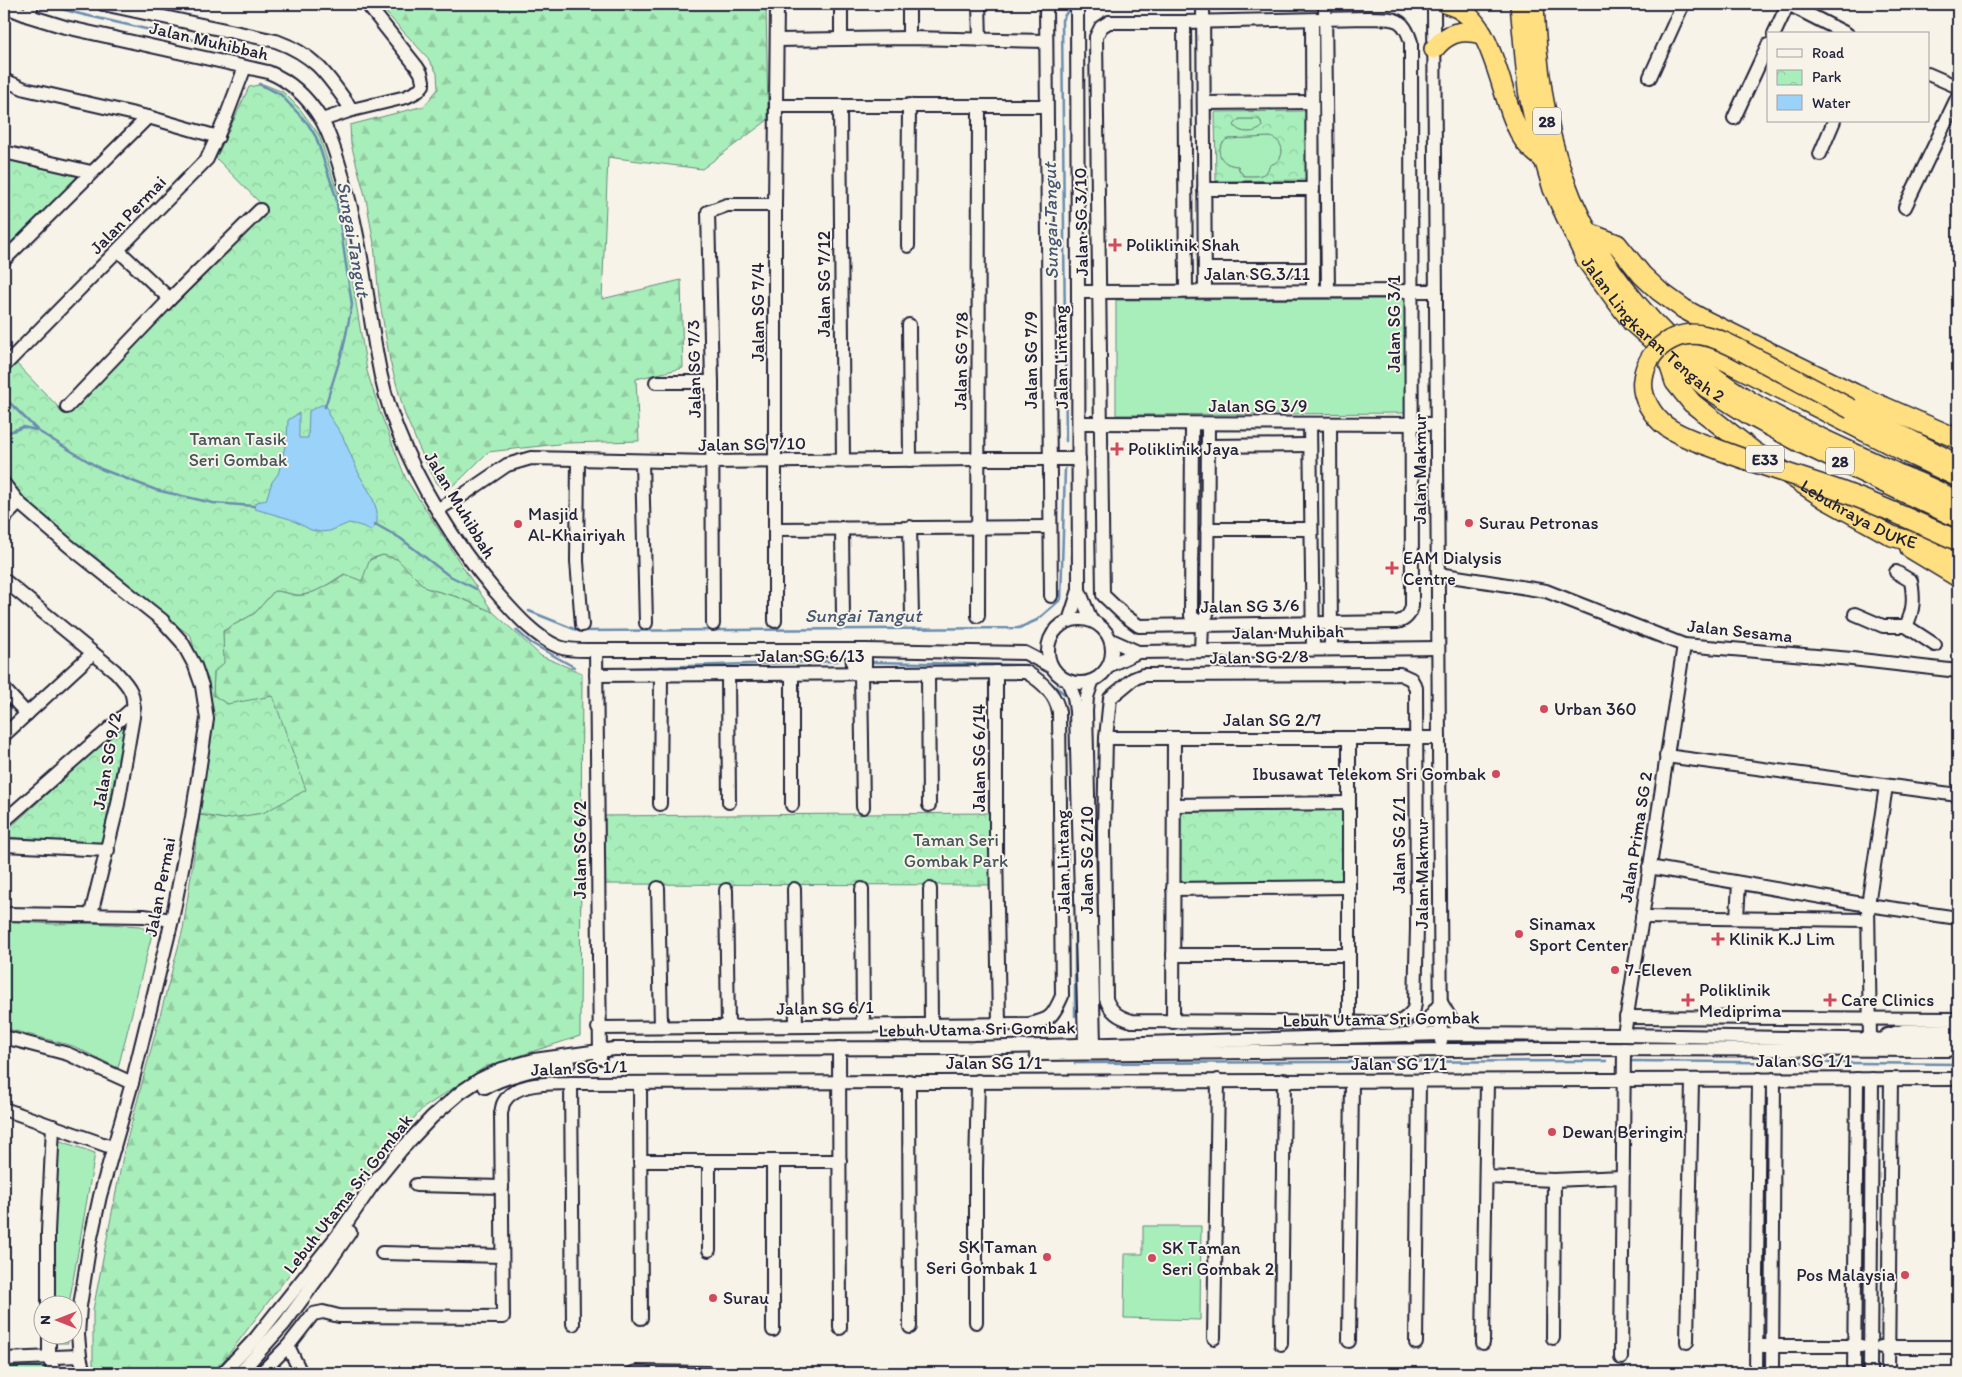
<svg xmlns="http://www.w3.org/2000/svg" width="1962" height="1377" font-family="Itim,sans-serif">
	<style>
		.green { fill: #a8eeba; stroke: #65887a }
		.forest { fill: url(#forest-firs); stroke: #65887a }
		.park { fill: url(#park-crowns); stroke: #65887a; fill-rule: evenodd }
		.water { fill: #9ad2fa; stroke: #6a8cae }
		.lines { fill: none; stroke-linecap: round; stroke-linejoin: round }
		.stream { stroke: #6a8cae; stroke-width: 2.5 }
		.minor-casing { stroke: #22223b; stroke-width: 16 }
		.highway-casing { stroke: #22223b; stroke-width: 22 }
		.minor { stroke: #f7f3e8; stroke-width: 12 }
		.highway { stroke: #ffdf80; stroke-width: 19 }
		.highway-bridge-casing { stroke: #22223b; stroke-width: 22; stroke-linecap: butt }
		.highway-bridge { stroke: #ffdf80; stroke-width: 19 }
		.poi-dot { fill: #d1495b; stroke: #f7f3e8; stroke-width: 2 }
		.labels { text-anchor: middle; stroke-width: 4; stroke-linejoin: round; paint-order: stroke }
		.shield { fill: #f7f3e8; stroke: #62616f; stroke-width: 1 }
		.shield-label { font-size: 16px; font-weight: bold; fill: #22223b }
		.street-label { font-size: 18px; fill: #22223b; stroke: #f7f3e8 }
		.poi-label { font-size: 18px; fill: #22223b; stroke: #f7f3e8; text-anchor: start }
		.park-label { font-size: 18px; fill: #44555b; stroke: #f7f3e8 }
		.water-label { font-size: 19px; font-style: italic; fill: #465774; stroke: #f7f3e8 }
	</style>
	<defs>
		<pattern id="forest-firs" width="22" height="20" patternUnits="userSpaceOnUse" patternTransform="scale(1.25)"><rect width="22" height="20" fill="#a8eeba"/><path d="M5 1l3.5 6h-7zM16 11l3.5 6h-7z" fill="#90cca1"/></pattern>
		<pattern id="park-crowns" width="20" height="18" patternUnits="userSpaceOnUse" patternTransform="scale(1.25)"><rect width="20" height="18" fill="#a8eeba"/><path d="M2 6a3 3 0 1 1 6 0M12 15a3 3 0 1 1 6 0" fill="none" stroke="#90cca1"/></pattern>
	</defs>
	<rect width="100%" height="100%" fill="#f7f3e8"/>
	<filter id="ink" filterUnits="userSpaceOnUse"><feTurbulence type="fractalNoise" baseFrequency=".02" numOctaves="2"/><feDisplacementMap in="SourceGraphic" scale="10" xChannelSelector="R" yChannelSelector="G"/><feConvolveMatrix kernelMatrix="1 2 1 2 8 2 1 2 1" color-interpolation-filters="sRGB"/></filter>
	<g filter="url(#ink)">
		<g class="green">
			<path d="M1239,119H1258L1261,121L1262,127C1256,134 1238,134 1234,125Z"/>
			<path d="M1270,137C1286,141 1286,161 1270,165C1266,178 1256,176 1244,176L1239,170L1238,166C1221,166 1212,150 1227,139Z"/>
			<path d="M1405,299L1406,413L1116,415V300Z"/>
			<path d="M4,921L54,924L92,923L140,926L152,934L118,1068L73,1046L4,1028Z"/>
			<path d="M55,1139L95,1153L69,1304H51Z"/>
			<path d="M1143,1226H1201L1200,1320L1124,1318L1125,1254H1143Z"/>
			<path d="M55,1335H68V1343H57Z"/>
			<path d="M47,1362L52,1373H4V1363Z"/>
		</g>
		<g class="forest">
			<path d="M378,4H766L768,120L702,169L608,157L602,299L681,280L683,368L636,379L639,441L567,443L488,452L461,479L445,491L437,483L425,461L405,415L390,361L379,297L374,244L366,199L351,144L350,125L424,106L438,89L437,73L427,57Z"/>
			<path d="M383,555L397,559L426,588L458,597L493,612L541,656L582,673L580,1036L485,1067L422,1109L369,1169L225,1359L210,1373H98L93,1364V1310L124,1151L183,929L200,815L225,819L227,704L213,695L214,672L223,645V631L255,613L274,591C285,591 297,598 308,594C334,585 356,563 383,555Z"/>
		</g>
		<g class="park">
			<path d="M263,84L283,92L300,109L319,135L339,197L367,371L380,412L406,479L468,575L493,612L458,597L426,588L397,559L383,555L370,559L362,581L344,574C331,582 313,596 297,595C289,594 283,591 274,591L255,613L223,631L224,663L214,672L213,695L227,704L273,696L306,790L263,813L225,819L193,813L209,715L191,636L70,546L4,483V366L11,358L66,415L268,211L216,158L249,87Z"/>
			<path d="M1306,111L1307,180L1216,181L1215,112ZM1239,119H1258L1261,121L1262,127C1256,134 1238,134 1234,125ZM1270,137C1286,141 1286,161 1270,165C1266,178 1256,176 1244,176L1239,170L1238,166C1221,166 1212,150 1227,139Z"/>
			<path d="M4,158L80,177L4,255Z"/>
			<path d="M125,723L102,843L4,837V833Z"/>
			<path d="M1349,803V887L1173,889L1174,805Z"/>
			<path d="M992,813V885L598,884L597,816Z"/>
		</g>
		<path class="water" d="M321,405H325L328,409V414L342,435L360,476L372,496L377,511V522L372,531C364,526 358,525 349,523L330,531L320,532L311,530L290,519L255,509L254,506L257,502L266,500L272,482L278,474L280,467L287,438L288,420L299,413V438H308L309,411Z"/>
		<g class="lines">
			<g class="stream">
				<path d="M43,4L80,14L203,42"/>
				<path d="M259,84L280,94L308,124L316,137L336,197L352,305L343,349L325,407"/>
				<path d="M4,397L38,431L101,469L156,490L213,503L254,506"/>
				<path d="M4,434L23,427L36,430"/>
				<path d="M1066,441L1062,20L1072,4"/>
				<path d="M375,524L400,538L448,575L476,589"/>
				<path d="M529,611L579,631L1019,628L1037,620L1061,599L1065,469"/>
				<path d="M516,630L531,643L574,667"/>
				<path d="M870,662L1027,665L1066,695"/>
				<path d="M600,669L838,661"/>
				<path d="M1075,1016V894"/>
				<path d="M1632,1061L1958,1064"/>
				<path d="M1075,1063L1606,1061"/>
			</g>
			<defs>
				<g id="minor">
					<path d="M103,4L276,41C317,56 328,76 352,110"/>
					<path d="M841,4V39"/>
					<path d="M909,4V38"/>
					<path d="M979,4L980,40"/>
					<path d="M1046,4L1051,596"/>
					<path d="M1203,4L1205,291"/>
					<path d="M1325,4L1328,291"/>
					<path d="M1788,4L1847,34"/>
					<path d="M4,6L29,16L65,27L268,72C291,81 308,98 321,119C330,134 336,154 341,171C360,232 366,294 377,356C381,380 388,406 397,429C419,485 455,544 494,590C512,610 533,636 559,647C570,651 584,650 596,650H865L1025,653L1052,667"/>
					<path d="M1434,9L1441,1041"/>
					<path d="M29,16L32,4"/>
					<path d="M1367,18C1391,19 1403,14 1411,42L1412,606C1410,615 1406,620 1397,622L1139,626L1124,615L1103,595L1096,37L1101,27L1109,22H1184Z"/>
					<path d="M1312,20L1313,291"/>
					<path d="M1184,22L1186,291"/>
					<path d="M1774,34L1788,4"/>
					<path d="M777,40L909,38L1046,41"/>
					<path d="M1928,74L1958,87"/>
					<path d="M1650,77L1683,4"/>
					<path d="M4,80L25,89L148,117L218,137"/>
					<path d="M1204,103L1312,102"/>
					<path d="M777,106H1046"/>
					<path d="M840,107L843,460"/>
					<path d="M1734,118L1768,45"/>
					<path d="M322,120L352,110L406,97L418,91L423,85V81L421,73L417,67L367,4"/>
					<path d="M4,152L91,172"/>
					<path d="M1820,154L1834,121"/>
					<path d="M1204,189H1313"/>
					<path d="M1905,207L1958,96"/>
					<path d="M908,246L909,105"/>
					<path d="M119,251L170,299"/>
					<path d="M4,260L148,117"/>
					<path d="M1205,269H1313"/>
					<path d="M1078,292L1436,291"/>
					<path d="M909,325L910,460"/>
					<path d="M4,366L207,159L226,117L245,67"/>
					<path d="M656,382H712"/>
					<path d="M67,407L170,299L260,210"/>
					<path d="M1079,423L1437,424"/>
					<path d="M1192,424L1191,616L1202,624"/>
					<path d="M1310,424L1313,649"/>
					<path d="M1330,424L1331,649"/>
					<path d="M1207,446L1310,445"/>
					<path d="M578,459L577,561L582,625"/>
					<path d="M642,461L646,623"/>
					<path d="M4,484L19,503L69,546L162,620L182,642L195,666L202,686L207,719L192,817L172,920L132,1083L100,1196L90,1242L80,1306L78,1335L80,1356L84,1373"/>
					<path d="M438,509L460,497L507,465L531,458L712,462L977,459H1079"/>
					<path d="M4,518L19,503"/>
					<path d="M910,527L912,616"/>
					<path d="M842,528L843,617"/>
					<path d="M776,529L1050,527"/>
					<path d="M1207,529H1311"/>
					<path d="M1896,572L1911,581C1914,598 1914,610 1906,626"/>
					<path d="M1438,574L1546,591L1684,645L1852,659L1958,671"/>
					<path d="M4,580L115,671C131,688 135,693 133,717L118,804L91,914"/>
					<path d="M1079,590L1091,620"/>
					<path d="M1855,614L1883,626H1906L1935,645"/>
					<path d="M978,616L979,106"/>
					<circle cx="1080" cy="651" r="32"/>
					<path d="M775,621V205L777,4"/>
					<path d="M1069,621L1079,590L1077,4"/>
					<path d="M713,624L712,382L708,212L727,205H775"/>
					<path d="M1111,640L1138,652L1438,648"/>
					<path d="M596,650L600,1058"/>
					<path d="M852,651L853,665L861,674"/>
					<path d="M1201,651L1202,624L1207,614L1208,424"/>
					<path d="M1110,665L1138,652"/>
					<path d="M996,672V848L999,1023"/>
					<path d="M928,673L929,805"/>
					<path d="M728,674L729,802"/>
					<path d="M792,674V805"/>
					<path d="M1400,674L1411,679L1416,688L1417,928L1415,1003L1414,1009L1409,1015L1403,1020L1396,1023L1132,1021C1118,1017 1111,1012 1106,999L1104,832L1106,738L1110,698L1133,679L1143,675Z"/>
					<path d="M596,675L1026,672C1041,681 1056,694 1059,712L1062,996C1053,1016 1051,1020 1029,1024L598,1028"/>
					<path d="M1068,681L1074,697L1076,711L1085,1044"/>
					<path d="M1092,682L1087,697L1086,711L1094,1044"/>
					<path d="M4,689L27,714"/>
					<path d="M4,735L93,653"/>
					<path d="M1106,738H1439"/>
					<path d="M1666,756L1958,795"/>
					<path d="M660,804L661,674"/>
					<path d="M1174,805L1349,803"/>
					<path d="M863,807L861,674L865,666V650"/>
					<path d="M4,821L134,707"/>
					<path d="M4,845L108,850"/>
					<path d="M1649,867L1868,905L1958,918"/>
					<path d="M658,888L661,1026"/>
					<path d="M794,889L796,1026"/>
					<path d="M862,889L863,1025"/>
					<path d="M930,889L931,1024"/>
					<path d="M1173,889L1349,887"/>
					<path d="M726,890L728,1026"/>
					<path d="M4,914L144,916L172,920"/>
					<path d="M1642,917L1868,920"/>
					<path d="M1737,918L1739,883"/>
					<path d="M1173,955H1349"/>
					<path d="M1442,1004L1452,1021L1471,1034"/>
					<path d="M1626,1017L1958,1019"/>
					<path d="M1173,1022L1174,738"/>
					<path d="M1349,1024V738"/>
					<path d="M1624,1035L1684,645"/>
					<path d="M1887,1035L1903,1031H1958"/>
					<path d="M1410,1036L1426,1022L1441,1002"/>
					<path d="M4,1037L68,1054L132,1083"/>
					<path d="M1870,1039L1868,905L1886,786"/>
					<path d="M839,1048L840,1328"/>
					<path d="M1036,1054L1551,1049L1948,1050"/>
					<path d="M909,1081L910,1327"/>
					<path d="M571,1083L573,1324"/>
					<path d="M640,1084L641,1318"/>
					<path d="M485,1087C511,1074 540,1068 569,1063"/>
					<path d="M4,1109L114,1148"/>
					<path d="M640,1161H840"/>
					<path d="M709,1161V1250"/>
					<path d="M773,1161V1330"/>
					<path d="M1486,1177L1554,1180L1622,1177"/>
					<path d="M416,1185L502,1187"/>
					<path d="M382,1253L502,1256"/>
					<path d="M48,1304V1232L53,1126"/>
					<path d="M976,1322V1170L978,1081"/>
					<path d="M49,1334V1358L55,1373"/>
					<path d="M1214,1338L1218,1080"/>
					<path d="M1553,1338L1554,1180"/>
					<path d="M1349,1341L1352,1081"/>
					<path d="M1687,1342L1692,1080"/>
					<path d="M1416,1343L1419,1082"/>
					<path d="M1483,1343L1487,1081"/>
					<path d="M1281,1344L1284,1080"/>
					<path d="M288,1346L301,1373"/>
					<path d="M1763,1346H1861"/>
					<path d="M1881,1347H1958"/>
					<path d="M1621,1358L1624,1049"/>
					<path d="M4,1359L80,1356"/>
					<path d="M223,1373L256,1338L341,1231L371,1187L401,1150L432,1117L461,1092L479,1080L502,1069L534,1060L614,1049L974,1048L1441,1034L1624,1035L1958,1041"/>
					<path d="M240,1373L284,1324L323,1271L350,1232"/>
					<path d="M261,1373L288,1346L313,1314L323,1312L339,1316L503,1317L501,1113C502,1110 502,1105 504,1102C516,1081 551,1084 571,1083L1958,1079"/>
					<path d="M633,1373L636,1372L708,1373"/>
					<path d="M1756,1373L1759,1079"/>
					<path d="M1772,1373L1774,1079"/>
					<path d="M1854,1373L1857,1079"/>
					<path d="M1870,1373L1872,1079"/>
					<path d="M1888,1373L1891,1079"/>
				</g>
				<g id="highway">
					<path d="M1447,4C1499,17 1498,106 1526,143C1530,149 1538,154 1543,159"/>
					<path id="s1" d="M1520,4L1528,90L1538,139L1553,189L1587,261L1632,322L1707,388L1751,416L1803,444L1958,518"/>
					<path d="M1534,4C1539,129 1565,227 1652,321C1683,354 1718,383 1758,406C1803,432 1853,452 1900,475C1920,483 1940,491 1958,502"/>
					<path d="M1434,49C1448,32 1461,29 1482,34"/>
					<path d="M1586,232L1617,244L1642,275L1659,291L1684,309L1708,322L1855,394L1958,439"/>
					<path d="M1685,353L1714,355L1915,457L1958,477"/>
					<path id="s2" d="M1666,354L1675,382L1692,403L1753,451L1827,500L1892,536L1958,555"/>
					<path d="M1851,409L1945,458"/>
					<path d="M1910,548L1958,577"/>
				</g>
			</defs>
			<use href="#minor" class="minor-casing"/>
			<use href="#highway" class="highway-casing"/>
			<use href="#minor" class="minor"/>
			<use href="#highway" class="highway"/>
			<defs>
				<path id="highway-bridge" d="M1851,409C1821,393 1791,377 1761,361C1743,352 1725,340 1706,336C1676,328 1647,349 1643,379C1640,397 1653,417 1667,427C1680,436 1697,442 1712,447C1749,462 1788,473 1826,486C1871,501 1915,521 1958,541"/>
			</defs>
			<use href="#highway-bridge" class="highway-bridge-casing"/>
			<use href="#highway-bridge" class="highway-bridge"/>
		</g>
	</g>
	<g class="poi-dot">
		<path d="M1112.5 237.5h5v5h5v5h-5v5h-5v-5h-5v-5h5z"/>
		<path d="M1114.5 441.5h5v5h5v5h-5v5h-5v-5h-5v-5h5z"/>
		<circle cx="1469" cy="523" r="5"/>
		<circle cx="518" cy="524" r="5"/>
		<path d="M1389.5 560.5h5v5h5v5h-5v5h-5v-5h-5v-5h5z"/>
		<circle cx="1544" cy="709" r="5"/>
		<circle cx="1496" cy="774" r="5"/>
		<circle cx="1519" cy="934" r="5"/>
		<path d="M1715.5 931.5h5v5h5v5h-5v5h-5v-5h-5v-5h5z"/>
		<circle cx="1615" cy="970" r="5"/>
		<path d="M1685.5 992.5h5v5h5v5h-5v5h-5v-5h-5v-5h5z"/>
		<path d="M1827.5 992.5h5v5h5v5h-5v5h-5v-5h-5v-5h5z"/>
		<circle cx="1552" cy="1132" r="5"/>
		<circle cx="1047" cy="1257" r="5"/>
		<circle cx="1152" cy="1258" r="5"/>
		<circle cx="1905" cy="1275" r="5"/>
		<circle cx="713" cy="1298" r="5"/>
	</g>
	<g class="labels">
		<g class="shield">
			<rect x="1533" y="107.5" width="28" height="27" rx="4"/>
			<rect x="1746" y="445.5" width="38" height="27" rx="4"/>
			<rect x="1826" y="447.5" width="28" height="27" rx="4"/>
		</g>
		<g class="shield-label">
			<text x="1547" y="127">28</text>
			<text x="1765" y="465">E33</text>
			<text x="1840" y="467">28</text>
		</g>
		<g class="street-label">
			<text transform="translate(209 41) rotate(13)" y="6">Jalan Muhibbah</text>
			<text transform="translate(128 215) rotate(-46)" y="6">Jalan Permai</text>
			<text transform="translate(1081 222) rotate(-91)" y="6">Jalan SG 3/10</text>
			<text x="1257" y="280">Jalan SG 3/11</text>
			<text transform="translate(824 284) rotate(-90)" y="6">Jalan SG 7/12</text>
			<text transform="translate(758 312) rotate(-90)" y="6">Jalan SG 7/4</text>
			<text transform="translate(1394 324) rotate(-90)" y="6">Jalan SG 3/1</text>
			<text dy="6" stroke="none"><textPath href="#s1" startOffset="364">Jalan Lingkaran Tengah 2</textPath></text>
			<text transform="translate(1061 357) rotate(-91)" y="6">Jalan Lintang</text>
			<text transform="translate(1031 360) rotate(-90)" y="6">Jalan SG 7/9</text>
			<text transform="translate(961 361) rotate(-89)" y="6">Jalan SG 7/8</text>
			<text transform="translate(694 369) rotate(-91)" y="6">Jalan SG 7/3</text>
			<text x="1258" y="412">Jalan SG 3/9</text>
			<text transform="translate(752 444) rotate(-1)" y="6">Jalan SG 7/10</text>
			<text transform="translate(1420 469) rotate(-90)" y="6">Jalan Makmur</text>
			<text transform="translate(460 505) rotate(59)" y="6">Jalan Muhibbah</text>
			<text dy="6" stroke="none"><textPath href="#s2" startOffset="258">Lebuhraya DUKE</textPath></text>
			<text transform="translate(1250 606) rotate(-1)" y="6">Jalan SG 3/6</text>
			<text transform="translate(1740 631) rotate(6)" y="6">Jalan Sesama</text>
			<text transform="translate(1288 632) rotate(-1)" y="6">Jalan Muhibah</text>
			<text x="811" y="662">Jalan SG 6/13</text>
			<text transform="translate(1259 657) rotate(-1)" y="6">Jalan SG 2/8</text>
			<text x="1272" y="726">Jalan SG 2/7</text>
			<text transform="translate(979 758) rotate(-90)" y="6">Jalan SG 6/14</text>
			<text transform="translate(107 761) rotate(-80)" y="6">Jalan SG 9/2</text>
			<text transform="translate(1636 837) rotate(-81)" y="6">Jalan Prima SG 2</text>
			<text transform="translate(1399 845) rotate(-90)" y="6">Jalan SG 2/1</text>
			<text transform="translate(580 850) rotate(-90)" y="6">Jalan SG 6/2</text>
			<text transform="translate(1087 860) rotate(-90)" y="6">Jalan SG 2/10</text>
			<text transform="translate(1063 862) rotate(-91)" y="6">Jalan Lintang</text>
			<text transform="translate(1422 874) rotate(-90)" y="6">Jalan Makmur</text>
			<text transform="translate(160 887) rotate(-79)" y="6">Jalan Permai</text>
			<text transform="translate(825 1008) rotate(-1)" y="6">Jalan SG 6/1</text>
			<text transform="translate(1381 1019) rotate(-1)" y="6">Lebuh Utama Sri Gombak</text>
			<text transform="translate(977 1029) rotate(-1)" y="6">Lebuh Utama Sri Gombak</text>
			<text x="1804" y="1067">Jalan SG 1/1</text>
			<text x="994" y="1069">Jalan SG 1/1</text>
			<text x="1399" y="1070">Jalan SG 1/1</text>
			<text transform="translate(579 1068) rotate(-2)" y="6">Jalan SG 1/1</text>
			<text transform="translate(348 1194) rotate(-52)" y="6">Lebuh Utama Sri Gombak</text>
		</g>
		<g class="poi-label">
			<text x="1126" y="251">Poliklinik Shah</text>
			<text x="1128" y="455">Poliklinik Jaya</text>
			<text x="528" y="520">Masjid<tspan x="528" dy="21">Al-Khairiyah</tspan></text>
			<text x="1479" y="529">Surau Petronas</text>
			<text x="1403" y="564">EAM Dialysis<tspan x="1403" dy="21">Centre</tspan></text>
			<text x="1554" y="715">Urban 360</text>
			<text x="1486" y="780" text-anchor="end">Ibusawat Telekom Sri Gombak</text>
			<text x="1529" y="930">Sinamax<tspan x="1529" dy="21">Sport Center</tspan></text>
			<text x="1729" y="945">Klinik K.J Lim</text>
			<text x="1625" y="976">7-Eleven</text>
			<text x="1699" y="996">Poliklinik<tspan x="1699" dy="21">Mediprima</tspan></text>
			<text x="1841" y="1006">Care Clinics</text>
			<text x="1562" y="1138">Dewan Beringin</text>
			<text x="1037" y="1253" text-anchor="end">SK Taman<tspan x="1037" dy="21">Seri Gombak 1</tspan></text>
			<text x="1162" y="1254">SK Taman<tspan x="1162" dy="21">Seri Gombak 2</tspan></text>
			<text x="1895" y="1281" text-anchor="end">Pos Malaysia</text>
			<text x="723" y="1304">Surau</text>
		</g>
		<g class="park-label">
			<text x="238" y="445">Taman Tasik<tspan x="238" dy="21">Seri Gombak</tspan></text>
			<text x="956" y="846">Taman Seri<tspan x="956" dy="21">Gombak Park</tspan></text>
		</g>
		<g class="water-label">
			<text transform="translate(1050 221) rotate(-91)" y="7">Sungai Tangut</text>
			<text transform="translate(354 239) rotate(80)" y="7">Sungai Tangut</text>
			<text x="863" y="622">Sungai Tangut</text>
		</g>
	</g>
	<rect width="1962" height="1377" fill="none" stroke="#f7f3e8" stroke-width="20"/>
	<rect x="10" y="10" width="1942" height="1357" fill="none" stroke="#22223b" stroke-width="2" filter="url(#ink)"/>
	<rect x="1767" y="32" width="162" height="90" fill="#f7f3e8" stroke="#a29fa3"/>
	<rect x="1777" y="49" width="25" height="8" fill="#f7f3e8" stroke="#a29fa3"/>
	<text x="1812" y="58" font-size="15" fill="#22223b">Road</text>
	<rect x="1777" y="70" width="25" height="15" fill="url(#park-crowns)" stroke="#a29fa3"/>
	<text x="1812" y="82" font-size="15" fill="#22223b">Park</text>
	<rect x="1777" y="95" width="25" height="15" fill="#9ad2fa" stroke="#a29fa3"/>
	<text x="1812" y="108" font-size="15" fill="#22223b">Water</text>
	<g transform="translate(58 1320) rotate(270)"><circle r="24" fill="#f7f3e8" stroke="#a29fa3"/>
	<path d="M0-4L9 19L0 12L-9 19Z" fill="#d1495b"/>
	<text y="-8" font-size="14" font-weight="bold" text-anchor="middle" fill="#22223b">N</text>
	</g>
</svg>
